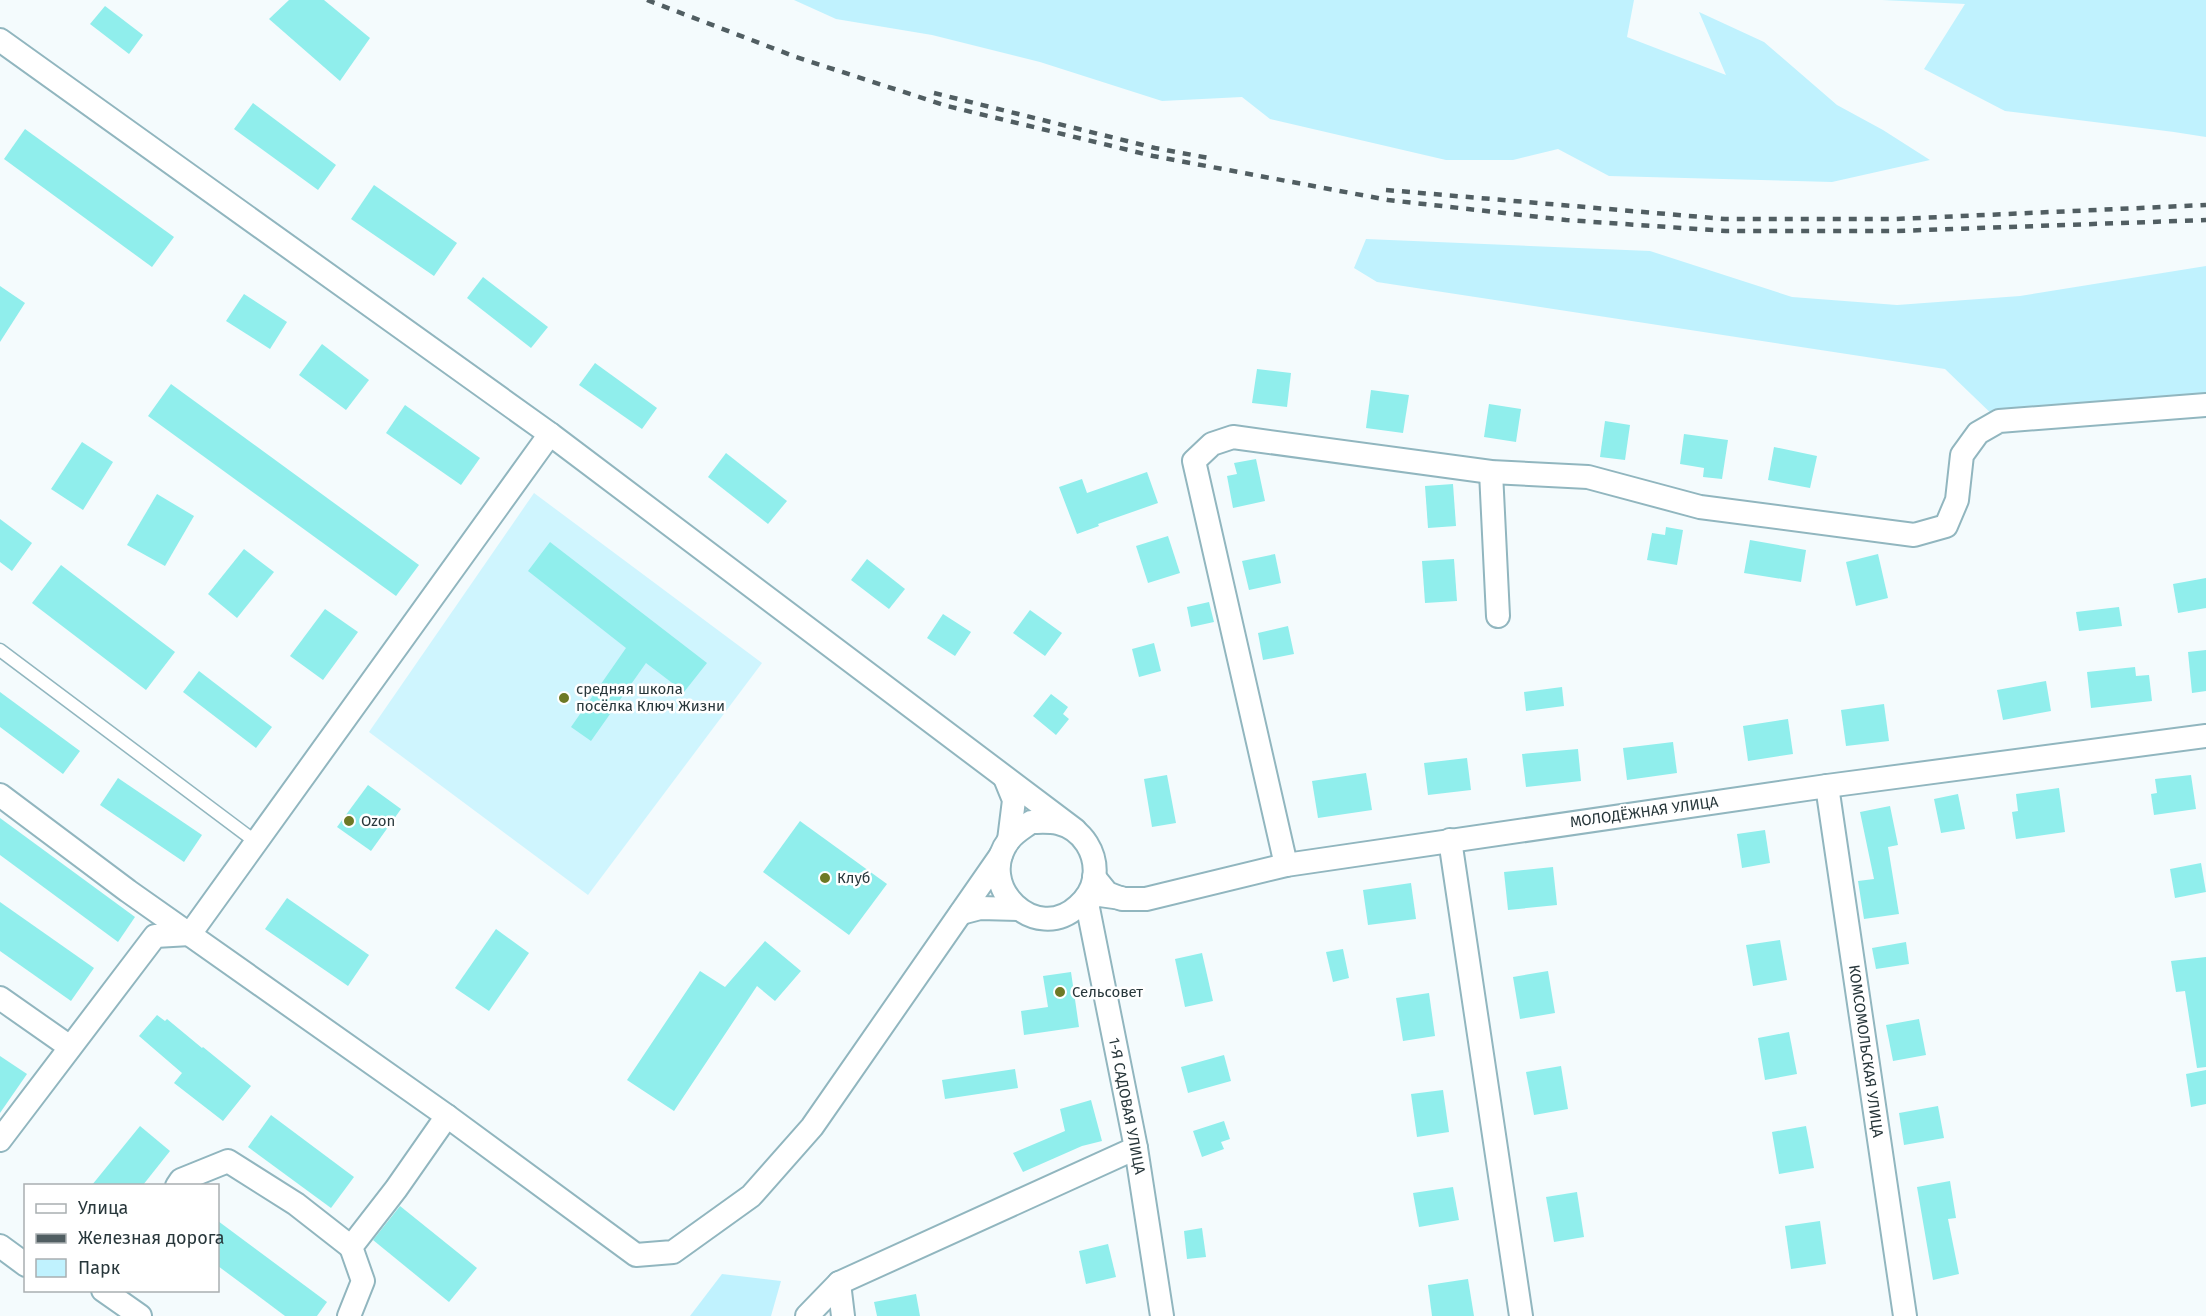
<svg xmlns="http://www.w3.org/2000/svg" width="2206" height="1316" font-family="'Fira Sans',sans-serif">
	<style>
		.built { fill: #cff5fe }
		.green { fill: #c0f2fe }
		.building { fill: #90eeec }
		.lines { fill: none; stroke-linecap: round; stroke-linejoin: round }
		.service-casing { stroke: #91b6bf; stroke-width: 15 }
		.minor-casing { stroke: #91b6bf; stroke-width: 26 }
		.service { stroke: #fff; stroke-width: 12 }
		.minor { stroke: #fff; stroke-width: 22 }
		.rail { stroke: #515e62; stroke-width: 4.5; stroke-dasharray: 8 8; stroke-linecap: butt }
		.poi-dot { fill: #6d7925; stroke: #fff; stroke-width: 2 }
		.labels { text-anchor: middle; stroke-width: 5; stroke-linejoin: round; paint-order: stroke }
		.poi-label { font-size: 15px; fill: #28373b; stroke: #fff; text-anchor: start }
		.street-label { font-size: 15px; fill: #28373b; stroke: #fff }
	</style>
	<rect width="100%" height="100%" fill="#f4fbfd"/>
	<path class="built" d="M534,493L762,663L588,895L369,732Z"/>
	<g class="green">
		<path d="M794,0H1634L1627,37L1726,75L1699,12L1764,42L1837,105L1883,130L1930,160L1832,182L1609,176L1558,149L1513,160H1446L1270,119L1242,97L1162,101L1040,62L932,35L836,19Z"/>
		<path d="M1882,0H2206V137L2174,132L2005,111L1924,69L1965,4Z"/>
		<path d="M1366,239L1650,251L1792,297L1897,305L2020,296L2206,266V405L1999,421L1945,369L1377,282L1354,268Z"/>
		<path d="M722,1274L781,1281L771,1316H690Z"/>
	</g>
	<g class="building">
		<path d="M289,0H324L370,38L340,81L269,19Z"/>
		<path d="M105,6L143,35L129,54L90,24Z"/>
		<path d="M253,103L336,165L318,190L234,129Z"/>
		<path d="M25,129L174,237L152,267L4,159Z"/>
		<path d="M374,185L457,243L434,276L351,219Z"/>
		<path d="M483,277L548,327L531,348L467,298Z"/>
		<path d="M0,286L25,303L0,342Z"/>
		<path d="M244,294L287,322L270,349L226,321Z"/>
		<path d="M322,344L369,380L346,410L299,375Z"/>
		<path d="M595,363L657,408L642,429L579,385Z"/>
		<path d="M1257,369L1291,373L1287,407L1252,403Z"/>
		<path d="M171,384L419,565L396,596L148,416Z"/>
		<path d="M1371,390L1409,395L1403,433L1366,428Z"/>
		<path d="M1489,404L1521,409L1516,442L1484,437Z"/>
		<path d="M405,405L480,458L461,485L386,433Z"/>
		<path d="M1605,421L1630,425L1625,460L1600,457Z"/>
		<path d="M1684,434L1728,440L1722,479L1703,477L1704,468L1680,464Z"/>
		<path d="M82,442L113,462L83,510L51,489Z"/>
		<path d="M1774,447L1817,456L1810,488L1768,480Z"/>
		<path d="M726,453L787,501L768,524L708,477Z"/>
		<path d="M1256,459L1265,501L1233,508L1227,476L1237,474L1234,463Z"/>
		<path d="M1147,472L1158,503L1098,524L1099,526L1077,534L1059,487L1082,479L1087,493Z"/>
		<path d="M1453,484L1456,526L1428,528L1425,486Z"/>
		<path d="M157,494L194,516L165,566L127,545Z"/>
		<path d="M0,519L32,543L12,571L0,562Z"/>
		<path d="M1666,527L1683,530L1677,565L1647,560L1652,533L1665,535Z"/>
		<path d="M1168,536L1180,573L1148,583L1136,546Z"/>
		<path d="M1750,540L1806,550L1801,582L1744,573Z"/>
		<path d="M550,542L707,663L684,692L646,663L591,741L571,727L626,648L528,571Z"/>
		<path d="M244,549L274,572L237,618L208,594Z"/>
		<path d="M1275,554L1281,583L1249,590L1242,561Z"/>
		<path d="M1878,554L1888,598L1856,606L1846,562Z"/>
		<path d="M867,559L905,589L889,609L851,580Z"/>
		<path d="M1454,559L1457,601L1425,603L1422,561Z"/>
		<path d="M61,565L175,652L146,690L32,603Z"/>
		<path d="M2206,578V608L2178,613L2173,584Z"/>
		<path d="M1209,602L1214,622L1191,627L1187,607Z"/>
		<path d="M2119,607L2122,626L2079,631L2076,612Z"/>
		<path d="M325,609L358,632L323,680L290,656Z"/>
		<path d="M1030,610L1062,633L1045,656L1013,633Z"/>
		<path d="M943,614L971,632L955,656L927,638Z"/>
		<path d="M1288,626L1294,654L1263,660L1258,633Z"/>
		<path d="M1154,643L1161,671L1139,677L1132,649Z"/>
		<path d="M2206,650V691L2192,693L2188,652Z"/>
		<path d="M2135,667L2136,676L2149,675L2152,701L2091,708L2087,672Z"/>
		<path d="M199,671L272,727L256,748L183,692Z"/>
		<path d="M2046,681L2051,711L2003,720L1997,690Z"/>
		<path d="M1562,687L1564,706L1526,711L1524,692Z"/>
		<path d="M0,692L80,751L63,774L0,727Z"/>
		<path d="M1051,694L1068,707L1063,714L1069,719L1056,735L1033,716Z"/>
		<path d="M1884,704L1889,741L1846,746L1841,710Z"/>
		<path d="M1788,719L1793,754L1748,761L1743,726Z"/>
		<path d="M1673,742L1677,773L1627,780L1623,748Z"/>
		<path d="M1578,749L1581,781L1526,787L1522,754Z"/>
		<path d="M1467,758L1471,790L1428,795L1424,763Z"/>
		<path d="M1366,773L1372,810L1318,818L1312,781Z"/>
		<path d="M1167,775L1176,823L1152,827L1144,779Z"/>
		<path d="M2191,775L2196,809L2154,815L2151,794L2157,793L2155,779Z"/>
		<path d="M118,778L202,835L184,862L100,805Z"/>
		<path d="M368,785L401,809L371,851L337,827Z"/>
		<path d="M2059,788L2065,832L2016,839L2012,812L2018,811L2016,794Z"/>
		<path d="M1958,794L1965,829L1941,833L1934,799Z"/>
		<path d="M1890,806L1898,845L1888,847L1899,914L1864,919L1858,881L1874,879L1860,812Z"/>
		<path d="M0,818L135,917L118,942L0,855Z"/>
		<path d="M800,821L887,884L849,935L763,872Z"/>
		<path d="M1765,830L1770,863L1742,868L1737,834Z"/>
		<path d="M2201,863L2206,892L2175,898L2170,869Z"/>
		<path d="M1553,867L1557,905L1508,910L1504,872Z"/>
		<path d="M1411,883L1416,919L1368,925L1363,890Z"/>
		<path d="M287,898L369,955L348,986L265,929Z"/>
		<path d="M0,902L94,968L71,1001L0,951Z"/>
		<path d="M496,929L529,953L489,1011L455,988Z"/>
		<path d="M1780,940L1787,980L1753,986L1746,945Z"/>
		<path d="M765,941L801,971L775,1001L757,986L674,1111L627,1080L700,971L725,987Z"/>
		<path d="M1906,942L1909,964L1876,969L1872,948Z"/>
		<path d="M1343,949L1349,978L1333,982L1326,952Z"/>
		<path d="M1202,953L1213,1001L1185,1007L1175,959Z"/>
		<path d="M2206,957V1067L2197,1068L2185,991L2176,992L2171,961Z"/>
		<path d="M1548,971L1555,1013L1520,1019L1513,977Z"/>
		<path d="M1071,972L1079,1027L1024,1035L1021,1011L1048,1007L1043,976Z"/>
		<path d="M1429,993L1435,1036L1403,1041L1396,998Z"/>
		<path d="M157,1015L165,1021L167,1019L202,1048L203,1047L251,1086L223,1121L174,1083L182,1073L139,1036Z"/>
		<path d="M1919,1019L1926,1055L1893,1061L1886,1025Z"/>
		<path d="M1789,1032L1797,1074L1765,1080L1758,1038Z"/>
		<path d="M1224,1055L1231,1081L1188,1093L1181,1067Z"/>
		<path d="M0,1056L27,1074L0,1113Z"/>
		<path d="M1561,1066L1568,1109L1534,1115L1526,1072Z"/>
		<path d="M1015,1069L1018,1088L945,1099L942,1080Z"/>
		<path d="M2206,1070V1104L2191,1107L2186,1074Z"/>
		<path d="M1443,1090L1449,1132L1417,1137L1411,1094Z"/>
		<path d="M1091,1100L1102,1141L1082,1146L1023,1172L1013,1153L1065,1131L1060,1109Z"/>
		<path d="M1938,1106L1944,1138L1904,1145L1899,1113Z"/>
		<path d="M271,1115L354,1177L331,1208L248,1147Z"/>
		<path d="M1224,1121L1230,1139L1221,1142L1224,1149L1202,1157L1193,1131Z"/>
		<path d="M140,1126L170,1151L143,1185H92Z"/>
		<path d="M1806,1126L1814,1168L1779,1174L1772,1132Z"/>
		<path d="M1950,1181L1956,1218L1948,1219L1959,1274L1933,1280L1917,1187Z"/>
		<path d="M1453,1187L1459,1220L1419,1227L1413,1193Z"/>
		<path d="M1577,1192L1584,1237L1554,1242L1546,1197Z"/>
		<path d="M400,1206L477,1268L449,1302L373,1240Z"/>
		<path d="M218,1221L327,1302L317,1316H285L218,1266Z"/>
		<path d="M1820,1221L1826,1264L1791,1269L1785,1226Z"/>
		<path d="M1202,1228L1206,1257L1187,1259L1184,1231Z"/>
		<path d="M1108,1244L1116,1277L1086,1284L1079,1251Z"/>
		<path d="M1468,1279L1474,1316H1432L1428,1285Z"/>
		<path d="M916,1294L920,1316H877L874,1302Z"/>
	</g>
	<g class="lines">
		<defs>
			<path id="service" d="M0,650L256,842"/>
			<g id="minor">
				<path d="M0,40L550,434L1075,830"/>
				<path d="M1491,472L1498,616"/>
				<path d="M1005,778L1014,800L1009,840"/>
				<path d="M1827,786L1905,1316"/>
				<path d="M0,795L128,891L447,1116L636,1255L673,1252L751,1196L812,1127L1001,855"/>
				<path d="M1031,822C1039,822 1049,821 1058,823C1083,829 1098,854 1094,879C1092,890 1086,899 1078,906C1036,945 974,886 1009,840C1015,832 1023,828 1031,822Z"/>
				<path d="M1450,840L1521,1316"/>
				<path d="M1286,865L1194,461L1212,444L1233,437L1491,472L1588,477L1700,507L1914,535L1946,526L1957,500L1962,455L1978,433L1999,421L2206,405"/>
				<path d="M1094,877L1107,893L1122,899H1146L1286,865L1827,786L2206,736"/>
				<path d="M1121,898L1100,895L1086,898L1136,1148L1162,1316"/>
				<path d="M961,913L980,908L1019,909"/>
				<path d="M0,998L70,1047"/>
				<path d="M0,1140L155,936L190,934L550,434"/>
				<path d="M177,1186L181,1180L228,1161L296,1204L351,1247"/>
				<path d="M0,1246L26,1265"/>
				<path d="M839,1283L843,1316"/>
				<path d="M103,1290L140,1316"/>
				<path d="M349,1316L363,1281L351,1247L396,1189L447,1116"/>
				<path d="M807,1316L839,1283L1136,1148"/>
			</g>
		</defs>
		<use href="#service" class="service-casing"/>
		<use href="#minor" class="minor-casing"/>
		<use href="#service" class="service"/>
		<use href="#minor" class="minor"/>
		<g class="rail">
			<path d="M647,0L796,57L947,106L1153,156L1388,200L1566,220L1726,231H1896L2206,220"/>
			<path d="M934,93L1155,148L1214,159"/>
			<path d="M1386,190L1725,219H1896L2206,205"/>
		</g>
	</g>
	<g class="poi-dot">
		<circle cx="564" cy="698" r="6"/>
		<circle cx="349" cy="821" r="6"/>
		<circle cx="825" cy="878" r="6"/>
		<circle cx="1060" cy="992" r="6"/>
	</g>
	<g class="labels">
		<g class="poi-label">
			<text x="576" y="694">средняя школа<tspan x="576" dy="17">посёлка Ключ Жизни</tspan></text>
			<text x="361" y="826">Ozon</text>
			<text x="837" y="883">Клуб</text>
			<text x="1072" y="997">Сельсовет</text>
		</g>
		<g class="street-label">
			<text transform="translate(1644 812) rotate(-8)" y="5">МОЛОДЁЖНАЯ УЛИЦА</text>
			<text transform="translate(1866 1051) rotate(82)" y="5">КОМСОМОЛЬСКАЯ УЛИЦА</text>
			<text transform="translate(1127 1106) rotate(79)" y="5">1-Я САДОВАЯ УЛИЦА</text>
		</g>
	</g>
	<rect x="24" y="1184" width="195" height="108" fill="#ffffff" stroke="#a9afb1" stroke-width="1.5"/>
	<rect x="36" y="1204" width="30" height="9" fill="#ffffff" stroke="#a9afb1" stroke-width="1.5"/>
	<text x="78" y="1214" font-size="18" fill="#28373b">Улица</text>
	<rect x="36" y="1234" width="30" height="9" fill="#515e62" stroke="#a9afb1" stroke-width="1.5"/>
	<text x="78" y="1244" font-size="18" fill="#28373b">Железная дорога</text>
	<rect x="36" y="1259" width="30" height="18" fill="#c0f2fe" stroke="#a9afb1" stroke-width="1.5"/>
	<text x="78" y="1274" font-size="18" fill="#28373b">Парк</text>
</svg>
